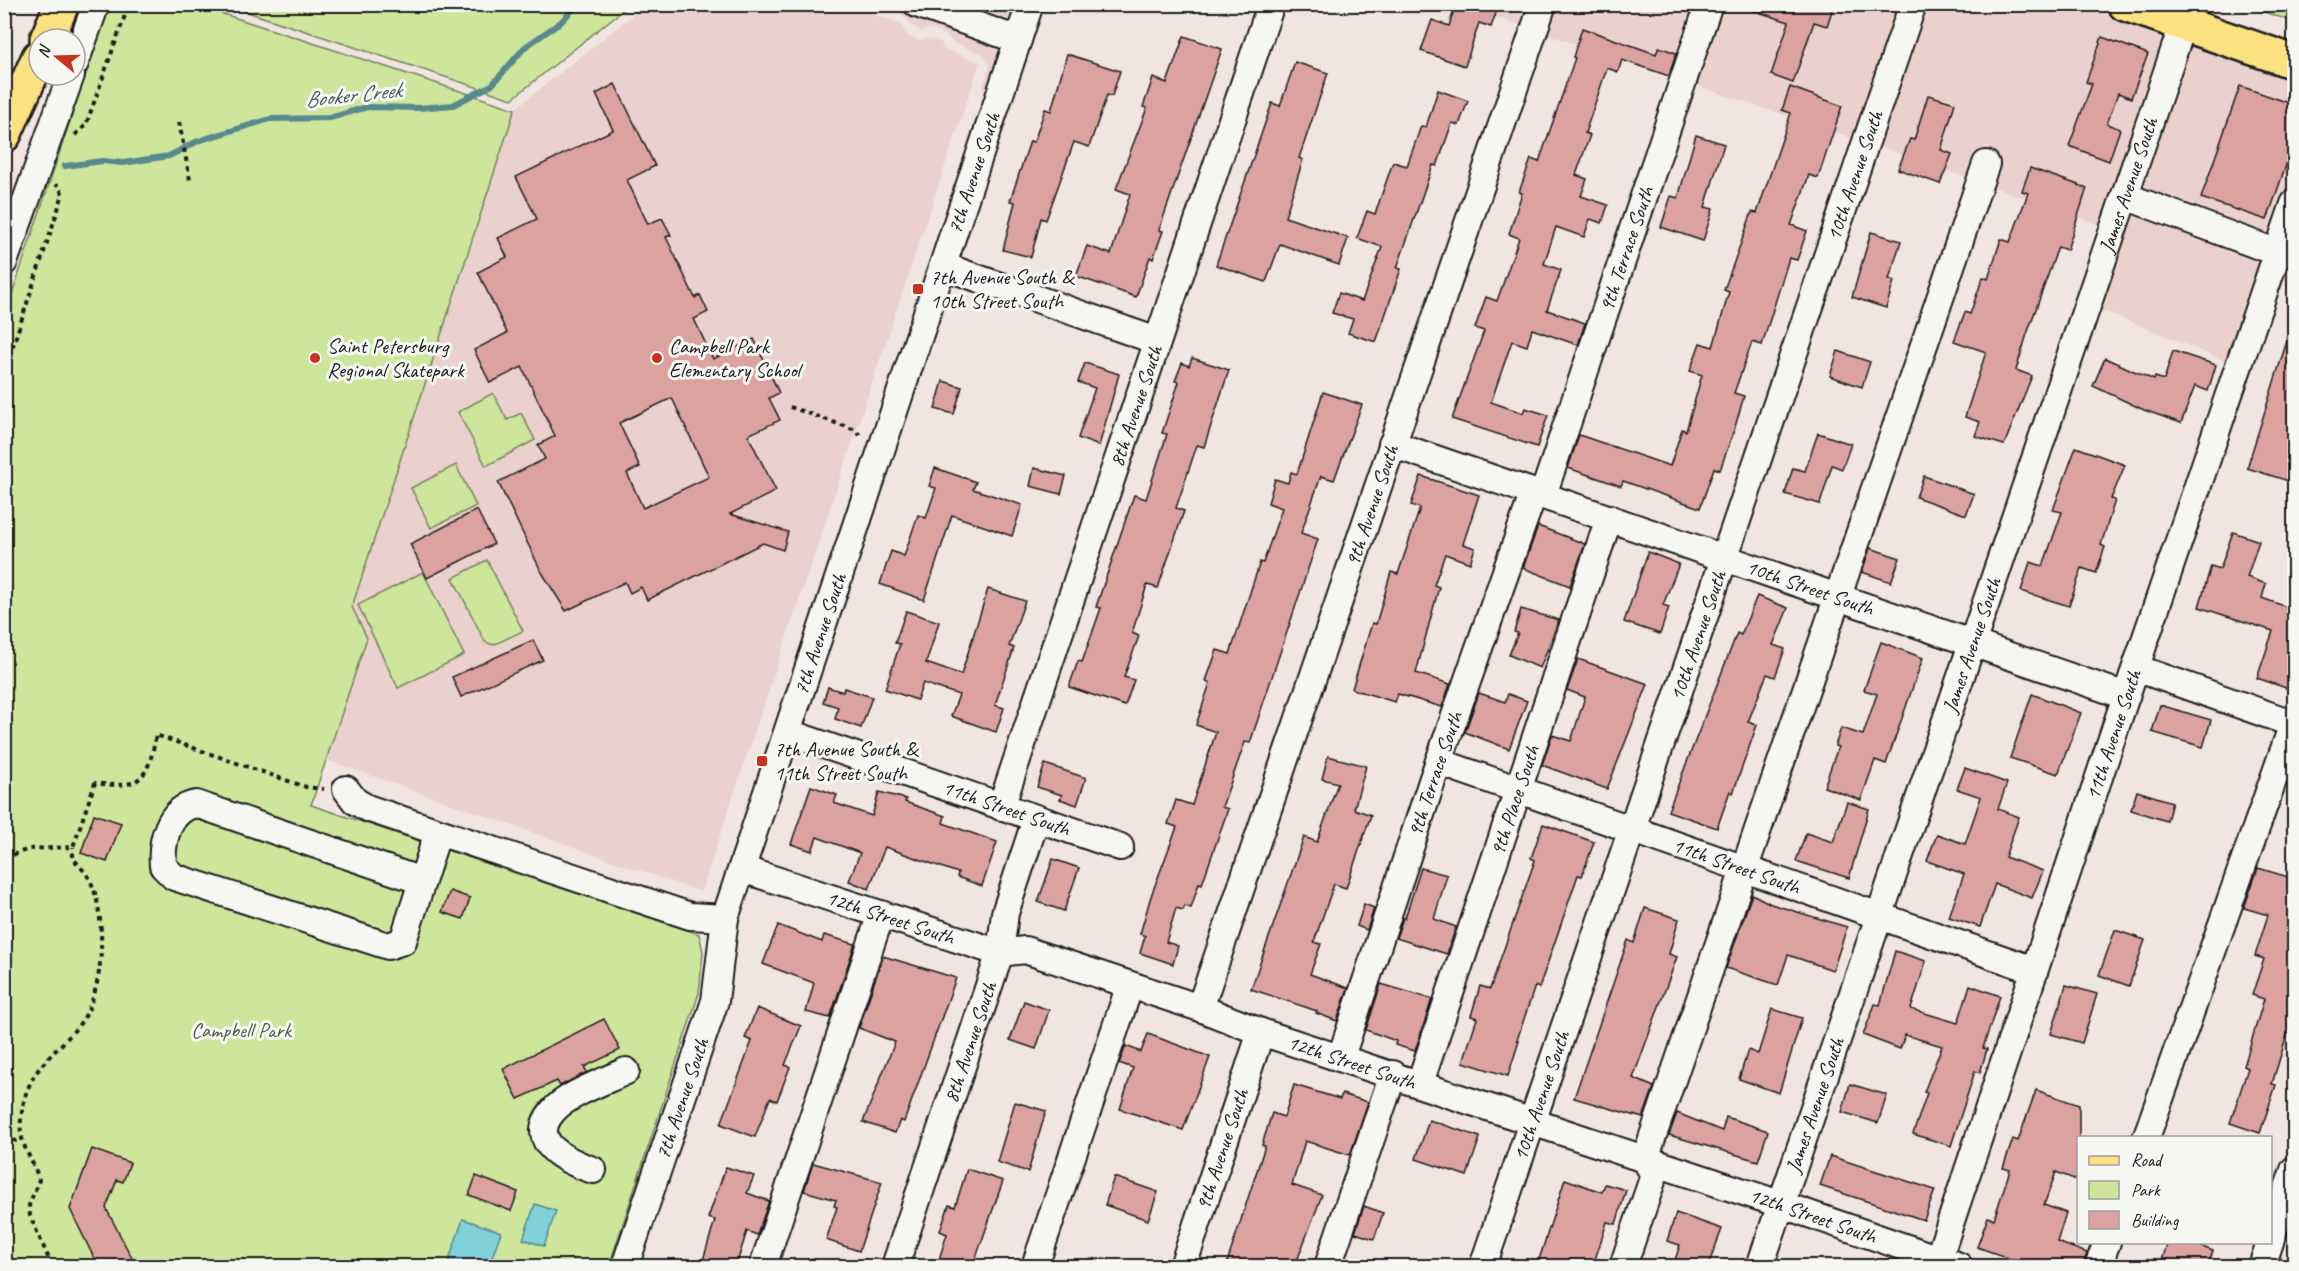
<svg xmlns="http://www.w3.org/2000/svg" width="2299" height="1271" font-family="Caveat,sans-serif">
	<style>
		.built { fill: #ebd1cd }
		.green { fill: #cde69c; stroke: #74815c; stroke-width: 1.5 }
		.water { fill: #80d1d9; stroke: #58898d; stroke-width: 1.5 }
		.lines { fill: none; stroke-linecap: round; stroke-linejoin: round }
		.stream { stroke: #58898d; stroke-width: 6 }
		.building { fill: #dca29f; stroke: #1c1c1c; stroke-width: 1.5; fill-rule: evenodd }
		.minor-casing { stroke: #1c1c1c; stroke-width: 30 }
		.major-casing { stroke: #1c1c1c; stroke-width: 38 }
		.highway-casing { stroke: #1c1c1c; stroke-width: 38 }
		.path { stroke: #1c1c1c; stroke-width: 4; stroke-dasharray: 4.5 4.5; stroke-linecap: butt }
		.minor { stroke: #f6f6f2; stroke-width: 26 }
		.major { stroke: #fbe180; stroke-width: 33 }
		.highway { stroke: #fbe180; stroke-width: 33 }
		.poi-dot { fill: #c8321e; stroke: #f6f6f2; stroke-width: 2 }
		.labels { text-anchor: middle; stroke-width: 6; stroke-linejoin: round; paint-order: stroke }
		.street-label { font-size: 21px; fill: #1c1c1c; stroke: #f6f6f2 }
		.poi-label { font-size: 21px; fill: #1c1c1c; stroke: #f6f6f2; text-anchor: start }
		.park-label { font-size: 21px; fill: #515942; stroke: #f6f6f2 }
		.water-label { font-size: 22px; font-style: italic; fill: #3f5b5e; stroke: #f6f6f2 }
	</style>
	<rect width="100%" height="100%" fill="#f1e5e1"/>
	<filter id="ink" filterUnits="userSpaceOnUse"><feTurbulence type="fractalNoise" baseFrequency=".0167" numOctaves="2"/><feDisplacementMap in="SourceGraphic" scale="12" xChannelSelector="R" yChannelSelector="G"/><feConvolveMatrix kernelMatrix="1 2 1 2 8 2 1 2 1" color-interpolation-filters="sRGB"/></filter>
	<g filter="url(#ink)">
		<g class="built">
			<path d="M645,5H847L900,23L907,36L923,41L927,38L942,43L943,49L980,62L701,892L327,760L367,638L352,607L515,109Z"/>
			<path d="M875,5H1016L989,91L982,89L990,66L983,54L952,42L945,34L930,29L921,31L914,28L903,15Z"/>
			<path d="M1458,5H1527L1523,26Z"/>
			<path d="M1557,5H1696L1672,77L1546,34Z"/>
			<path d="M1722,5H1901L1855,139L1695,85Z"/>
			<path d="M1926,5H2092L2170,31L2103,226L1878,146Z"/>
			<path d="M2193,39L2294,74V167L2228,362L2099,309Z"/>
		</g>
		<g class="green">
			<path d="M109,5H196L515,109L352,607L367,638L311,805L699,934L703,952L699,993L609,1266H5V315Z"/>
			<path d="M226,5H629L512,99Z"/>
			<path d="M2243,5H2294V22Z"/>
			<path d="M493,393L507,420L521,413L535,440L486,466L458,412Z"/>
			<path d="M456,465L476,506L431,528L411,488Z"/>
			<path d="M487,560L523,631L493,645L485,642L453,578Z"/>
			<path d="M423,572L464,655L398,688L358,605Z"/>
		</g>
		<g class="water">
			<path d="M535,1204L556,1211L544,1246L523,1239Z"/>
			<path d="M463,1219L501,1232L489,1266H447Z"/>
		</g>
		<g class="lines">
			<path class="stream" d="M65,166L102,161L123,163L169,156L198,141L270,119L330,118L367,107L419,108L453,105L492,85L525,47L561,22L578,4"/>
		</g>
		<g class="building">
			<path d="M1456,4H1499L1491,27L1479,23L1465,66L1421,51L1432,20L1449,26Z"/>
			<path d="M1746,4H1834L1827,26L1814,22L1793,83L1771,75L1789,22L1746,8Z"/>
			<path d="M1582,28L1656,54L1659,47L1676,53L1669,76L1622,60L1618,72L1607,68L1585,133L1590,135L1576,175L1587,179L1581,196L1608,205L1602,223L1590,219L1584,237L1556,227L1544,264L1561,270L1547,310L1585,323L1578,345L1532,329L1527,346L1512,341L1491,402L1523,413L1525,408L1548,415L1537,447L1452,419L1484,331L1475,328L1486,297L1497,301L1519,238L1509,234L1522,193L1519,192L1531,159L1539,162L1575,58L1573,57Z"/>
			<path d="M1184,36L1222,49L1159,230L1163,231L1153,259L1150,257L1136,297L1076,276L1087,246L1111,254L1130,194L1116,189L1147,108L1143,107L1153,78L1167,83Z"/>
			<path d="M2102,37L2148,54L2131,98L2118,93L2107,124L2120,129L2109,161L2069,146L2092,84L2086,82Z"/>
			<path d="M1067,54L1120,71L1112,96L1107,95L1089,147L1074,142L1046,220L1041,218L1031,257L1003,250L1015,202L1010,201L1030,141L1034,142L1045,109L1051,111Z"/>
			<path d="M1295,62L1328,73L1299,158L1303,160L1285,217L1348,238L1339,265L1280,244L1266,282L1216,265L1272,103L1280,106Z"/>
			<path d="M615,84L655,166L627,180L648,224L662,218L671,235L666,237L695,298L700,295L708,312L694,319L713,359L754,339L779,393L769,398L780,420L748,435L776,491L730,514L788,532L783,550L763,543L647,600L641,587L630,593L625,582L566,611L541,571L498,482L545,459L538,445L555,436L522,367L490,383L474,350L507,333L478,272L507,257L498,238L537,219L516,177L613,130L596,94ZM672,398L709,477L643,508L627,473L640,467L619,423Z"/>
			<path d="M2240,86L2295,105V139L2267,220L2201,198Z"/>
			<path d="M1790,87L1842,106L1818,178L1809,175L1791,225L1807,231L1797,260L1789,258L1762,345L1752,342L1734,393L1744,396L1735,427L1720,470L1714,468L1700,508L1623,481L1621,486L1568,468L1579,435L1670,466L1682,429L1686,431L1702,375L1690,371L1700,343L1713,347L1729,292L1724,290L1752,212L1757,213L1791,113L1782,110Z"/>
			<path d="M1438,90L1468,101L1459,125L1452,123L1437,166L1433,165L1397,268L1401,269L1376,342L1348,333L1353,319L1332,313L1339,293L1362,301L1382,247L1357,238L1367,211L1375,214L1393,162L1407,166L1421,126L1426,127Z"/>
			<path d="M1928,95L1955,103L1941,150L1952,154L1940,184L1898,169L1910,139L1914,140Z"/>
			<path d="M1696,135L1724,144L1705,207L1713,209L1703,241L1661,227L1671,196L1678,198Z"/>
			<path d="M2030,168L2087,188L2067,250L2058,247L2027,334L2016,370L2032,376L2004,445L1975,436L1980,422L1965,417L1986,352L1954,341L1965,312L1970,314L1983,277L1988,279L2001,239L2010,242L2028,193L2022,191Z"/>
			<path d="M1871,232L1901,241L1889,279L1894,281L1886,308L1852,297Z"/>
			<path d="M2291,328H2295V483L2247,468Z"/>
			<path d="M1838,351L1870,362L1862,387L1830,376Z"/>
			<path d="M2173,351L2216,365L2208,391L2195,386L2181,423L2144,410L2093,386L2105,358L2154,380L2155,377L2164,380Z"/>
			<path d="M1192,358L1229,370L1204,447L1197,445L1176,508L1184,511L1158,588L1147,585L1132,633L1139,636L1124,677L1134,680L1125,706L1069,687L1078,661L1082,662L1101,608L1096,607L1134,495L1146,499L1167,434L1162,433L1179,382L1175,381L1182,363L1189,366Z"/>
			<path d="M1085,363L1119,374L1099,446L1078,438L1095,388L1078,382Z"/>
			<path d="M943,381L962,387L954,414L935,409Z"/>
			<path d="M1323,392L1362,405L1334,480L1321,476L1301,533L1318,539L1250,743L1245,742L1222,807L1228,809L1202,884L1199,883L1191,908L1185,906L1183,910L1176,908L1166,942L1178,946L1173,964L1140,953L1145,936L1140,934L1151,896L1177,827L1168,824L1176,800L1192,805L1216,732L1196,725L1210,683L1206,681L1217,650L1230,654L1260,562L1263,563L1282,508L1268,503L1275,479L1288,483L1291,472L1297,474Z"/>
			<path d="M1818,433L1851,444L1842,469L1832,465L1820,504L1785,494L1793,468L1805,471Z"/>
			<path d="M2076,447L2125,465L2111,499L2115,500L2101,545L2105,547L2096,573L2082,568L2069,606L2021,591L2030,562L2043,566L2062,512L2053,510Z"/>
			<path d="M935,468L976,482L973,489L1022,505L1012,536L952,515L924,600L880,584L891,551L904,556L918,515L926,518L936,488L929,486Z"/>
			<path d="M1034,468L1066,476L1061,494L1030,486Z"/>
			<path d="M1421,476L1479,495L1463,544L1475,548L1470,563L1445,554L1434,585L1439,587L1416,673L1450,684L1442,707L1398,694L1395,702L1352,689L1372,623L1376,624L1391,572L1398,574L1420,508L1411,505Z"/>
			<path d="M1924,476L1974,494L1966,515L1916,497Z"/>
			<path d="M477,510L494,544L427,578L410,544Z"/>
			<path d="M1538,526L1585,544L1570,586L1523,568Z"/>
			<path d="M2233,532L2259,541L2247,577L2266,584L2262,598L2295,610V673L2289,689L2257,678L2273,631L2199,607L2211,566L2220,569Z"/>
			<path d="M1870,548L1900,558L1891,582L1862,572Z"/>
			<path d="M1648,552L1679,564L1663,605L1669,607L1660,634L1624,622Z"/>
			<path d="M988,589L1025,601L1009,646L1014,648L995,705L1004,708L996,732L951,716L959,695L923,683L917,700L885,689L900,644L895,643L906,611L939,622L926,663L961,675Z"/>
			<path d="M1757,596L1788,608L1773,645L1785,649L1775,677L1767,674L1748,722L1757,725L1733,793L1730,791L1717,828L1668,811L1737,633L1741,635Z"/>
			<path d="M1521,609L1559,620L1540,668L1509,655L1518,633L1514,632Z"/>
			<path d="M533,640L543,660L461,697L452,677Z"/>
			<path d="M1881,642L1923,658L1886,764L1875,760L1861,800L1824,787L1838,747L1835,746L1841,728L1863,735L1877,694L1864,690Z"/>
			<path d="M1578,659L1648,684L1607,789L1542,765L1552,735L1571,741L1585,697L1567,690Z"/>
			<path d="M828,687L843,692L844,688L872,697L861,728L835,719L838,707L823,702Z"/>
			<path d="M1479,693L1505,702L1508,694L1527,701L1509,749L1465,732Z"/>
			<path d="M2032,694L2081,713L2058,774L2010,758Z"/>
			<path d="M2160,705L2211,720L2203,747L2152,732Z"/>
			<path d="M1328,756L1366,766L1354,809L1371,815L1346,888L1334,884L1314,942L1321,944L1310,974L1348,988L1337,1021L1316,1013L1317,1011L1251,989L1304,837L1317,842L1338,783L1322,779Z"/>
			<path d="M1045,764L1086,778L1077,805L1060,799L1062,795L1037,787Z"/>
			<path d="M1965,768L2007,783L1998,809L2019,817L2005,857L2043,871L2032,898L1995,884L1980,927L1949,917L1964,874L1927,861L1937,834L1965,844L1981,797L1957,789Z"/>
			<path d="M811,786L837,795L834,803L872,816L879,792L906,799L905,802L945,816L943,823L997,842L982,886L957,877L958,873L885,847L869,889L849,881L860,853L817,837L812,851L791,844Z"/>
			<path d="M2137,791L2172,802L2167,821L2131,810Z"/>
			<path d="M1847,802L1869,809L1849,878L1796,861L1806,833L1833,842Z"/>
			<path d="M94,814L121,823L107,862L81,853Z"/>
			<path d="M1543,824L1594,842L1582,876L1578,875L1539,988L1535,986L1517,1040L1519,1041L1508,1076L1463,1062L1477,1018L1471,1016L1480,986L1490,989L1535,860L1531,858Z"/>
			<path d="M1053,859L1079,868L1064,911L1038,902Z"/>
			<path d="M1421,868L1447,875L1434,919L1456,927L1447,954L1396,938L1403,918H1405Z"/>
			<path d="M2258,868L2295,879V1009L2272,1084L2276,1085L2260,1133L2230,1123L2248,1068L2244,1066L2264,999L2252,995L2264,959L2255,956L2268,915L2244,908Z"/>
			<path d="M450,891L470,898L463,919L442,912Z"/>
			<path d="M1752,894L1771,904L1847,927L1833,970L1788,955L1778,985L1726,968Z"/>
			<path d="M1364,904L1374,908L1367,930L1357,926Z"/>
			<path d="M1645,908L1679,919L1669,954L1677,957L1633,1078L1654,1087L1643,1118L1574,1098L1628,940L1634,943Z"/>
			<path d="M778,925L822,942L824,935L855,944L830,1018L806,1012L814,983L763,964Z"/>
			<path d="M2115,930L2145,940L2129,986L2099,975Z"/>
			<path d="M1895,951L1926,961L1911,1009L1958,1023L1970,985L2000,996L1983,1048L1987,1049L1980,1073L1975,1071L1951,1146L1913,1134L1927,1093L1924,1092L1942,1046L1905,1035L1900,1049L1863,1035L1875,1004L1880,1005Z"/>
			<path d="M883,956L956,978L904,1122L900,1120L895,1133L863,1122L895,1042L859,1028Z"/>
			<path d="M1381,984L1432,999L1415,1051L1395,1045L1396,1041L1366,1030Z"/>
			<path d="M2066,985L2097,994L2082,1043L2051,1034Z"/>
			<path d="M1024,1001L1049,1010L1036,1049L1010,1040Z"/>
			<path d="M757,1008L801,1026L785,1065L790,1067L777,1101L770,1098L755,1137L721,1124L752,1041L745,1038Z"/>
			<path d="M1772,1009L1802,1018L1779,1093L1739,1079L1748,1050L1758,1054Z"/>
			<path d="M604,1019L620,1050L584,1067L587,1072L560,1086L557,1081L518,1099L503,1069Z"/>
			<path d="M1148,1034L1210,1057L1183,1130L1120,1109L1133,1068L1119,1063L1120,1061L1126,1046L1141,1052Z"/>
			<path d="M1850,1084L1887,1095L1878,1123L1842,1112Z"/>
			<path d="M1294,1085L1340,1099L1342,1094L1368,1102L1350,1155L1305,1141L1292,1185L1322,1195L1295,1266H1226L1265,1146L1262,1145L1272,1113L1284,1117Z"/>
			<path d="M2036,1090L2079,1105V1181L2056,1172L2044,1205L2066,1213L2057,1242L2087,1253L2083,1266H2050L2034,1260L2031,1266L1977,1247L1988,1217L1994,1219L2010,1170L2003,1168L2013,1139L2018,1141Z"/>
			<path d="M1015,1102L1046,1111L1028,1172L997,1162Z"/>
			<path d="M1677,1113L1722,1131L1726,1117L1768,1131L1758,1161L1669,1135Z"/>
			<path d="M1429,1120L1480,1137L1467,1176L1416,1159Z"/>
			<path d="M92,1149L130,1163L123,1182L117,1180L106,1208L136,1266H98L70,1209Z"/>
			<path d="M1830,1156L1935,1190L1924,1220L1820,1186Z"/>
			<path d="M813,1163L882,1182L859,1251L826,1240L837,1207L834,1206L836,1200L804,1191Z"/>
			<path d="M726,1167L754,1176L747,1193L769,1201L757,1235L747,1231L736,1266H724L703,1260L715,1220L708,1218Z"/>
			<path d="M967,1169L1003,1181L973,1266H937L947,1234L940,1231L949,1205L955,1207Z"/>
			<path d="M476,1176L518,1192L511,1211L469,1195Z"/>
			<path d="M1114,1177L1158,1192L1148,1220L1105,1205Z"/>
			<path d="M1565,1179L1602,1192L1605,1184L1626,1190L1616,1224L1607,1222L1593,1266H1537Z"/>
			<path d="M1364,1206L1383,1213L1374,1239L1355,1233Z"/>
			<path d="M1676,1213L1722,1229L1708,1266H1673L1680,1245L1667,1241Z"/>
			<path d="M2168,1242H2189L2213,1251L2208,1266H2160Z"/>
		</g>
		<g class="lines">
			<defs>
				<g id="minor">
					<path d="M917,4L1018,40"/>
					<path d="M75,63L96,4"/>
					<path d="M2125,196L2278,253"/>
					<path d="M4,262L71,75"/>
					<path d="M943,266L1157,341"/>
					<path id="s1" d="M1392,444L2126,696"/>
					<path id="s2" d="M1543,495L1709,4"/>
					<path d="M2136,668L2294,724"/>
					<path id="s3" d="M789,733L1120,847"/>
					<path id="s4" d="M1439,762L2034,970"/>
					<path d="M346,789L355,801L367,808L690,916L725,918"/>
					<path id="s5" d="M1001,807L1271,4"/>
					<path id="s6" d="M742,869L1000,953L1025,950L1200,1008L1261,1032L1780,1204L1959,1266"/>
					<path d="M422,881L196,804C168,809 161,841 163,866L174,877L388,946L403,941L438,832"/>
					<path id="s7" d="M1200,1008L1543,4"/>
					<path id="s8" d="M1341,1057L1433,778L1534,492"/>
					<path id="s9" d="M1420,1083L1609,518"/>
					<path d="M2146,1138L2293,724"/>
					<path d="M593,1170C569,1162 525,1143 553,1111C567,1094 606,1081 626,1071"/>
					<path d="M2270,1241L2294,1170"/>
					<path id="s10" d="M625,1266L715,1001L725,918L1030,4"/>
					<path d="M763,1266L881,914"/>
					<path id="s11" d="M895,1266L1000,953L1005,913L1036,819"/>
					<path d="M1035,1266L1130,985"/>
					<path id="s12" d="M1183,1266L1261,1032"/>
					<path d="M1328,1266L1393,1074"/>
					<path id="s13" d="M1483,1266L1913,4"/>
					<path d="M1623,1266L1654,1175L1645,1159L1986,164"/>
					<path id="s14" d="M1760,1266L2190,4"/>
					<path id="s15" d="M1936,1266L2126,696L2294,204"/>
					<path d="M2098,1266L2107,1242"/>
					<path d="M2262,1266L2270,1242"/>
				</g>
				<path id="major" d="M2125,4L2294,62"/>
				<g id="highway">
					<path d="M47,39L62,4"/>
					<path d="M4,135L39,57"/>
				</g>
			</defs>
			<use href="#minor" class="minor-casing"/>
			<use href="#major" class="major-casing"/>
			<use href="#highway" class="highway-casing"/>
			<g class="path">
				<path d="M179,122L190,180"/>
				<path d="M75,135L86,125L129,4"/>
				<path d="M4,373L63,194L56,184"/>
				<path d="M790,407L853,429L860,435"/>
				<path d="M4,858L29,849L73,847L95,783C142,790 148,778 156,735L306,787L324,789"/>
				<path d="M4,1138L21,1142"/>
				<path d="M52,1266L30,1216L29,1205L39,1180C33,1158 18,1145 21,1120C26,1066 53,1059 81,1022C105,990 107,915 90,880C86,872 78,865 73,858V847"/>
			</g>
			<use href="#minor" class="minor"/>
			<use href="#major" class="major"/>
			<use href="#highway" class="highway"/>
		</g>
	</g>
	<g class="poi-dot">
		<rect x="912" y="283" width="12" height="12" rx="3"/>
		<circle cx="315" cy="358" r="6"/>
		<circle cx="657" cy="358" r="6"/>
		<rect x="756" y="755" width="12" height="12" rx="3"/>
	</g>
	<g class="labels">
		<g class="street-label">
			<text dy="7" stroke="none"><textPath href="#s10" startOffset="1149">7th Avenue South</textPath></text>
			<text dy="7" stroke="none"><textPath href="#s13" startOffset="1152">10th Avenue South</textPath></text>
			<text dy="7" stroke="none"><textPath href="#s14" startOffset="1142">James Avenue South</textPath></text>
			<text dy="7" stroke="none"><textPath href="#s2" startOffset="260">9th Terrace South</textPath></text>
			<text dy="7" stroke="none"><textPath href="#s5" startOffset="423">8th Avenue South</textPath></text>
			<text dy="7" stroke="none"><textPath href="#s7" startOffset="531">9th Avenue South</textPath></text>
			<text dy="7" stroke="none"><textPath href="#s1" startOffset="442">10th Street South</textPath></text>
			<text dy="7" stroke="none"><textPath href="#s10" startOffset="663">7th Avenue South</textPath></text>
			<text dy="7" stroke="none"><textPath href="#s13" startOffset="666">10th Avenue South</textPath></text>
			<text dy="7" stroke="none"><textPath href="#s14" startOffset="656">James Avenue South</textPath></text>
			<text dy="7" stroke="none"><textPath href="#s15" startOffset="560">11th Avenue South</textPath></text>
			<text dy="7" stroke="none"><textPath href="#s8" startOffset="298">9th Terrace South</textPath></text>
			<text dy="7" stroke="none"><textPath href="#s9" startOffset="298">9th Place South</textPath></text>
			<text dy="7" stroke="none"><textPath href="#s3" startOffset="230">11th Street South</textPath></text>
			<text dy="7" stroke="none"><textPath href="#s4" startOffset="315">11th Street South</textPath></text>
			<text dy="7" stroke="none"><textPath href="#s6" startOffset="156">12th Street South</textPath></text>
			<text dy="7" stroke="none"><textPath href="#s11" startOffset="236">8th Avenue South</textPath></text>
			<text dy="7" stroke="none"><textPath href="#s6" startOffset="642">12th Street South</textPath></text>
			<text dy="7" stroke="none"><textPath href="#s13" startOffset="180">10th Avenue South</textPath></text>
			<text dy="7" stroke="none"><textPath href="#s10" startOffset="177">7th Avenue South</textPath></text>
			<text dy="7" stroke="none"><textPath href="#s14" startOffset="170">James Avenue South</textPath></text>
			<text dy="7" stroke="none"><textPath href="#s12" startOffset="123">9th Avenue South</textPath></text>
			<text dy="7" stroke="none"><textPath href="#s6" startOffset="1128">12th Street South</textPath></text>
		</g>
		<g class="poi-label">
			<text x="930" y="284">7th Avenue South &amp;<tspan x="930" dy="24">10th Street South</tspan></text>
			<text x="327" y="353">Saint Petersburg<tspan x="327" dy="24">Regional Skatepark</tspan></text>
			<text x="669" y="353">Campbell Park<tspan x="669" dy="24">Elementary School</tspan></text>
			<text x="774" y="756">7th Avenue South &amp;<tspan x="774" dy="24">11th Street South</tspan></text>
		</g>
		<g class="park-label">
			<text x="241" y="1037">Campbell Park</text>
		</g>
		<g class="water-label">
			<text transform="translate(353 94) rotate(-6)" y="8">Booker Creek</text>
		</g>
	</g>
	<rect width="2299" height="1271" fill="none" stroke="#f6f6f2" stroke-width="24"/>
	<rect x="12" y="12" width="2275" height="1247" fill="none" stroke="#1c1c1c" stroke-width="2" filter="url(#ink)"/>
	<rect x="2077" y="1136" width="195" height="108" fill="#f6f6f2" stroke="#9f9f9c" stroke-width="1.5"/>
	<rect x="2089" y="1156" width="30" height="9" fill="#fbe180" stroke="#9f9f9c" stroke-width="1.5"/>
	<text x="2131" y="1166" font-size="18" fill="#1c1c1c">Road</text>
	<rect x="2089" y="1181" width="30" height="18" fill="#cde69c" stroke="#9f9f9c" stroke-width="1.5"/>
	<text x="2131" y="1196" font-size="18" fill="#1c1c1c">Park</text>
	<rect x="2089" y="1211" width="30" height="18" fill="#dca29f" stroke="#9f9f9c" stroke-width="1.5"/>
	<text x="2131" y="1226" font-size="18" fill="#1c1c1c">Building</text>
	<g transform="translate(57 57) rotate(289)"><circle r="28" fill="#f6f6f2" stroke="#9f9f9c" stroke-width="1.5"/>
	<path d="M0-4.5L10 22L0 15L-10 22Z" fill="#c8321e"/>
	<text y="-9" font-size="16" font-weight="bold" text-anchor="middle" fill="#1c1c1c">N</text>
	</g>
</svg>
